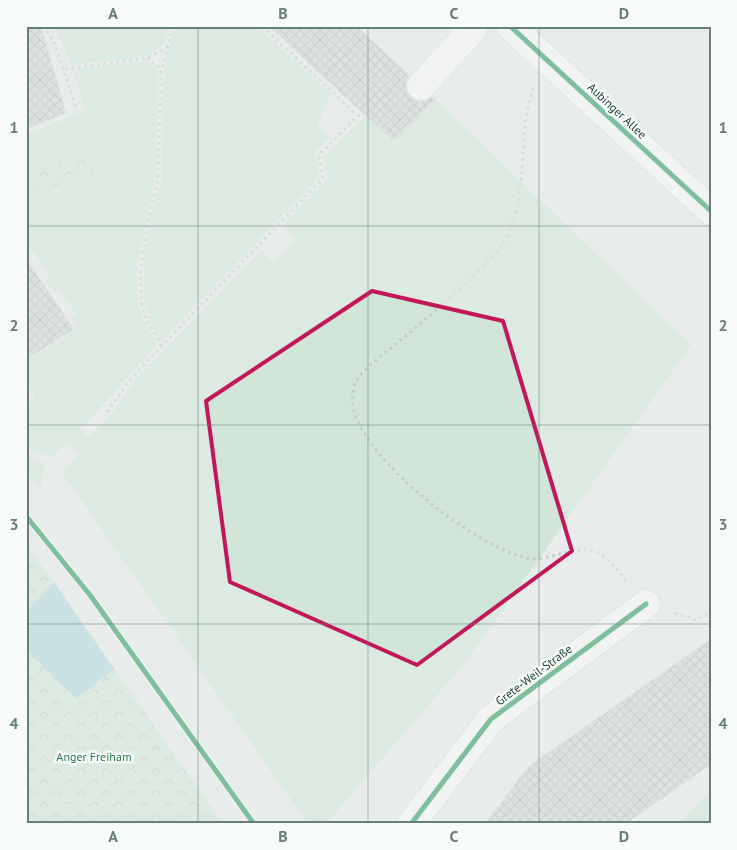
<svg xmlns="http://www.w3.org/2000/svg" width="737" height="850" font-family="'PT Sans',sans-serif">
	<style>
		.green { fill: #d1e6d8; fill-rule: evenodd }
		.forest { fill: url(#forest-crowns) }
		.water { fill: #a9d4db }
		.building { fill: url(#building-cross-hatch); stroke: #d1d6d4 }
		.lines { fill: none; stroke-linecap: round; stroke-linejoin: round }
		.minor-casing { stroke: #c5cac8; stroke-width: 29 }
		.path { stroke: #c3ccca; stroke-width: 3; stroke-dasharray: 2.5 4; stroke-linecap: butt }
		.minor { stroke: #fcfcfc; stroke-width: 28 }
		.cycleway-casing { stroke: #f7fbf9; stroke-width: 8 }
		.cycleway { stroke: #00873e; stroke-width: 5 }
		.marked { fill: none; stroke: #c2185b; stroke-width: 4; stroke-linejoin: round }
		.grid { fill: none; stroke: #697e78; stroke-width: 1; stroke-opacity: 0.55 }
		.labels { text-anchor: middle; stroke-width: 5; stroke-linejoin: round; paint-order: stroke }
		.street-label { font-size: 12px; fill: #24423a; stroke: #f7fbf9 }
		.park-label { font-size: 12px; fill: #2d7a4b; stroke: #f7fbf9 }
		.neatline { fill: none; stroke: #697e78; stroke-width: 2 }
		.grid-label { font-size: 16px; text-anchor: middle; font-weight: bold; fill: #697e78 }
	</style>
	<defs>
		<pattern id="forest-crowns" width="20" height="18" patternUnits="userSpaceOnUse" patternTransform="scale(1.25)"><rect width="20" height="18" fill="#d1e6d8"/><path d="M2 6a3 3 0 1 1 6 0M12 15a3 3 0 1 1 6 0" fill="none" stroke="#b3c6ba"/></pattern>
		<pattern id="building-cross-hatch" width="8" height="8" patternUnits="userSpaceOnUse" patternTransform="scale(1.25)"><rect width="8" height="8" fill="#cfd4d2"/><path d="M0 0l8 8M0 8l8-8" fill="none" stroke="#b2b7b5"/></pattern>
	</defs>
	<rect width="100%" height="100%" fill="#e8edeb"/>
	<g class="green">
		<path d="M54,26H170L165,43L146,56L72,65Z"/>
		<path d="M175,26H257L331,94L318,124L329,137L315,152L320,177L161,342L150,323L143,293L145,254L151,215L162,177L163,85L167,53Z"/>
		<path d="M145,61L158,70L156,174L137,266V293L141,314L157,345C131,373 107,402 80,429L88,438L109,417L135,380L261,250L273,262L296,239L283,225L328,178L323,158L365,116L392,142L435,99L691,345L465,663L326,824H308L62,473L79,455L67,443L52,457L26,446V406L36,396L26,386V342L35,356L77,329L70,318L76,314L59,289L53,292L45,281L50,276L32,249L26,253V135L86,110L73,70ZM95,154L99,158L98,170L77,184L58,192L35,170Z"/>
		<path d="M26,455L46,464L41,481L44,492L29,477L26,479Z"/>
		<path d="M711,792V824H676Z"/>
	</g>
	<g class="forest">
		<path d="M89,153L95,154L99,158L98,170L76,184L45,194C36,189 32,186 30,175L35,170Z"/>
		<path d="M26,544L54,582L223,824H26Z"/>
	</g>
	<path class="water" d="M54,582L114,669L76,699L26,649V612Z"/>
	<g class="building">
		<path d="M26,26H41L66,113L26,129Z"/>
		<path d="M269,26H356L409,75L406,82V90L411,98L418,101H426L432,97L435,99L393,141Z"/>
		<path d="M26,259L74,329L26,360Z"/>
		<path d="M711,639V764L625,824H485L528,767Z"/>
	</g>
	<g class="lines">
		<defs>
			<g id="minor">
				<path d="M510,26L711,211"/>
				<path d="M421,86L472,30"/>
				<path d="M411,824L491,719L646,604"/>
			</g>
		</defs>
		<use href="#minor" class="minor-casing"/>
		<g class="path">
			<path d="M43,26L54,42L76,108"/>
			<path d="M262,26L358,116"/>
			<path d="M147,58L162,70"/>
			<path d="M65,69L147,58L167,47"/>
			<path d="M533,88C514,144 535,210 492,257C463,288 430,316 397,343C384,355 365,366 356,382C352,390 352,403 354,411C368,463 476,547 527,558C535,560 545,558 553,556C594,544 600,548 626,581"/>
			<path d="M162,346L147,321L142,306L140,276L147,227L158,179L161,72L173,26"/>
			<path d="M107,412L133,376L323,178L319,158L321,153L362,112"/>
			<path d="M675,613L696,620L711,612"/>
		</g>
		<use href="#minor" class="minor"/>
		<defs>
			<g id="cycleway">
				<path d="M510,26L711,211"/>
				<path d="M26,516L90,595L254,824"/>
				<path d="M411,824L491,719L646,604"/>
			</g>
		</defs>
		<use href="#cycleway" class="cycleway-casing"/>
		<use href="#cycleway" class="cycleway"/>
	</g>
	<path d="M0 0H737V850H0ZM372,291L503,321L572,551L417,665L230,582L206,401Z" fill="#e8edeb" fill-opacity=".55" fill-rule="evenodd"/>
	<path class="marked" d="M372,291L503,321L572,551L417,665L230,582L206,401Z"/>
	<path class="grid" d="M198,26V824M368,26V824M539,26V824M26,226H711M26,425H711M26,624H711"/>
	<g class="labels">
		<g class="street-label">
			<text transform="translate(617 111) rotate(43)" y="4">Aubinger Allee</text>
			<text transform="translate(534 675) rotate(-37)" y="4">Grete-Weil-Straße</text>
		</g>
		<g class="park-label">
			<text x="94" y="761">Anger Freiham</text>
		</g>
	</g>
	<rect width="737" height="850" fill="none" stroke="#f7fbf9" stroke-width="55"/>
	<rect x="28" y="28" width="682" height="794" class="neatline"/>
	<g class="grid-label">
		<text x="113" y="19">A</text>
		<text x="283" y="19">B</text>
		<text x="454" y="19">C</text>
		<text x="624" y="19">D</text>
		<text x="14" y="133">1</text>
		<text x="723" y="133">1</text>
		<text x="14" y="331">2</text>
		<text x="723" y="331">2</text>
		<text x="14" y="530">3</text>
		<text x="723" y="530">3</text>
		<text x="14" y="729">4</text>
		<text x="723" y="729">4</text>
		<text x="113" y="842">A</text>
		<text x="283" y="842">B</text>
		<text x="454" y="842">C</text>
		<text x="624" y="842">D</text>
	</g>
</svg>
